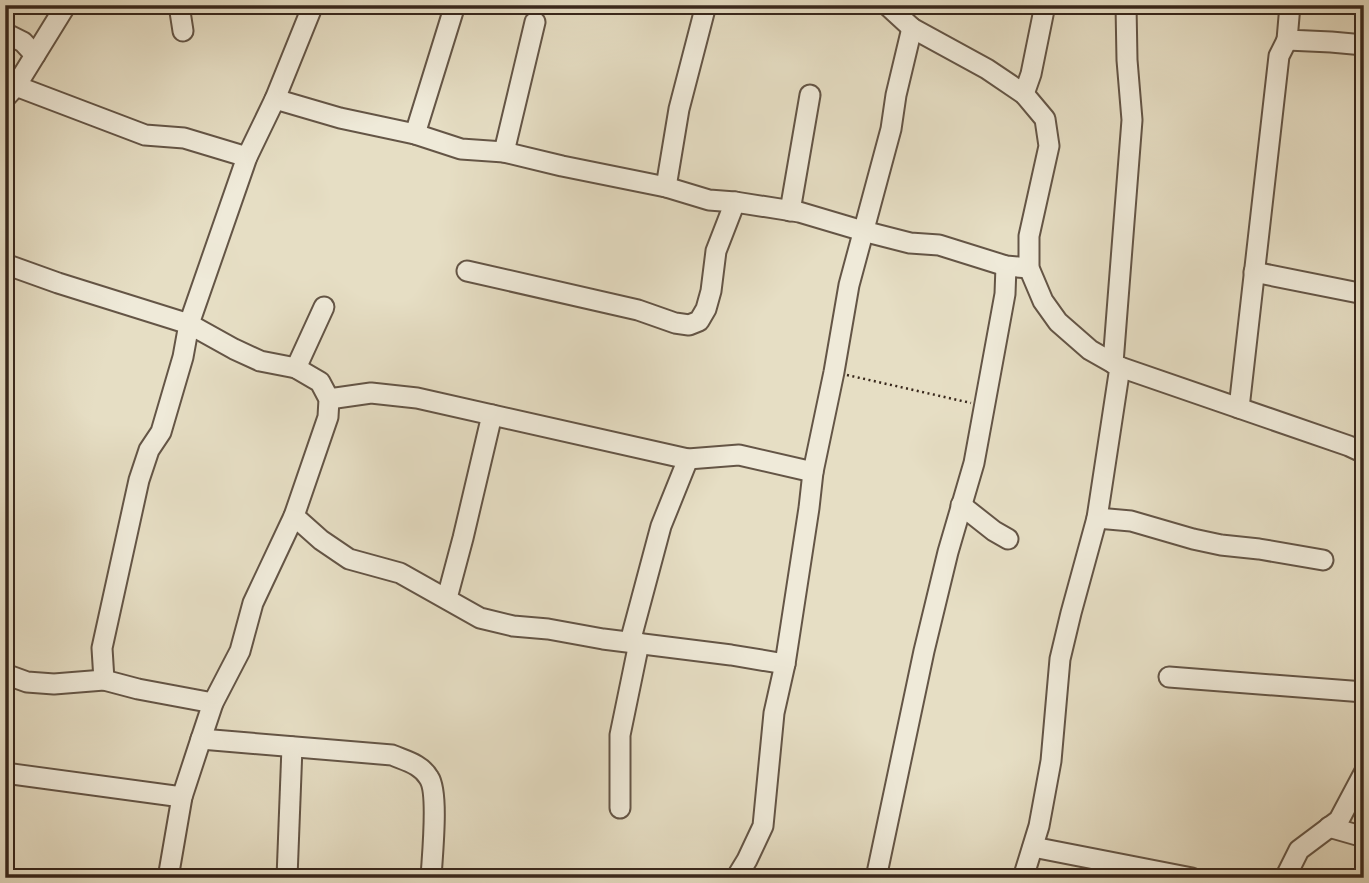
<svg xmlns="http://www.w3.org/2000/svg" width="1369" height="883" font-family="Cardo,serif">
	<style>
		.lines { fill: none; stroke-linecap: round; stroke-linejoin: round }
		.minor-casing { stroke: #645546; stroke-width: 23 }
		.path { stroke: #38271c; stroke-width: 2.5; stroke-dasharray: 2 3.5; stroke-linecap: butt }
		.minor { stroke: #efead9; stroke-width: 19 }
	</style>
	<rect width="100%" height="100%" fill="#e6dec4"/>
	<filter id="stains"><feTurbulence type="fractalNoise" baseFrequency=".00286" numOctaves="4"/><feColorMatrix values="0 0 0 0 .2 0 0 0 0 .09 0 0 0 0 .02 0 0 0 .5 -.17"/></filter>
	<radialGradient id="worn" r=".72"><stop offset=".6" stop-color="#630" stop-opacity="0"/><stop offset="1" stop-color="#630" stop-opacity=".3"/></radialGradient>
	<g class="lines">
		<defs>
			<g id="minor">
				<path d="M179,5L183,31"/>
				<path d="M887,5L912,28L987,69L1024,94L1045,119L1049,146L1029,236V268L1043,301L1058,322L1090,350L1120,367L1349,446L1364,453"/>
				<path d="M1290,5L1287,40L1331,42L1364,45"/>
				<path d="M5,33L23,42L35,55"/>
				<path d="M16,86L145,135L184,138L247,157"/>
				<path d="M1024,94L1031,74L1045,5"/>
				<path d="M5,98L16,86L66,5"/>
				<path d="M275,99L340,118L415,134L461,149L504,152L562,166L666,187L709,200L735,202L799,212L863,231L910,243L939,245L1006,266L1029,268"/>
				<path d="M415,134L455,5"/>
				<path d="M504,152L535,22"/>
				<path d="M666,187L679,109L706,5"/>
				<path d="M790,211L810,95"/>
				<path d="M5,264L58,283L189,324L234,349L260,361L296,368L320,382L329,399L328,417L294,516L253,603L240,651L213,703L201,739L182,797L168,878"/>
				<path d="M467,271L638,310L675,323L689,325L699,321L706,309L711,291L716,251L735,202"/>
				<path d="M1254,272L1364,294"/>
				<path d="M1113,363L1132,120L1127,60L1126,5"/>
				<path d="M296,368L324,307"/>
				<path d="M329,399L371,393L417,398L688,459L739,455L813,472"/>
				<path d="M1239,408L1279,56L1287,40"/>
				<path d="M961,505L994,531L1008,539"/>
				<path d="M294,516L321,540L349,559L400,573L480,618L513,626L548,629L603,639L731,655L785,664"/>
				<path d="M1097,518L1131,521L1193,539L1221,545L1259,549L1323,560"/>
				<path d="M447,598L463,538L492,415"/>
				<path d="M630,642L661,526L688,459"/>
				<path d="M5,674L27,682L54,684L104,680L138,689L213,703"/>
				<path d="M1169,677L1364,692"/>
				<path d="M104,680L102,648L139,480L149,450L161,432L183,357L189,324L247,157L275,99L313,5"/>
				<path d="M201,739L392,755C406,761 421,764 429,778C439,793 432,857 431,878"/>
				<path d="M5,773L182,797"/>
				<path d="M620,808V735L639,643"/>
				<path d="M1329,827L1364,837"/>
				<path d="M1033,847L1192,878"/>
				<path d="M5,877L7,878"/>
				<path d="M287,878L292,747"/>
				<path d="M736,878L747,860L763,826L774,713L785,664L809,508L813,472L834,372L849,285L891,129L896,95L912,28"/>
				<path d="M876,878L924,651L948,552L974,463L1005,294L1006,266"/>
				<path d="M1023,878L1039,826L1051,761L1060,659L1071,613L1097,518L1120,367"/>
				<path d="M1285,878L1299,850L1339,820L1364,773"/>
			</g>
		</defs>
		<use href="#minor" class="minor-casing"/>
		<path class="path" d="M847,375L971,403"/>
		<use href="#minor" class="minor"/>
	</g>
	<rect width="1369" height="883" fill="none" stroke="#e6dec4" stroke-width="28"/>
	<rect x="7" y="7" width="1355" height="869" fill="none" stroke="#38271c" stroke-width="3.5"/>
	<rect x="14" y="14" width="1341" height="855" fill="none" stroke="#38271c" stroke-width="2"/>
	<rect width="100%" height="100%" filter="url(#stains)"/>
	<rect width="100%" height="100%" fill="url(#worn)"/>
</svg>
